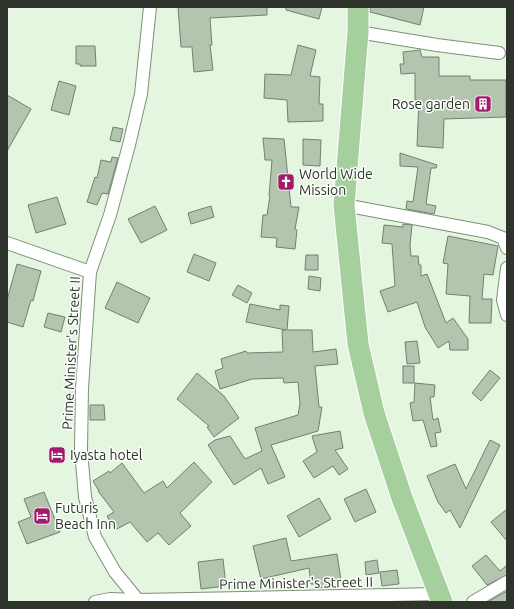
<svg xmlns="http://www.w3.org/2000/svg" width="514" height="609" font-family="Ubuntu,sans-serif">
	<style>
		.building { fill: #b3c4af; stroke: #71816e }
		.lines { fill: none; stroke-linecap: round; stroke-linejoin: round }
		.minor-casing { stroke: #7f8f7c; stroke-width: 14 }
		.trunk-casing { stroke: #fff; stroke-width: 23 }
		.minor { stroke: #fff; stroke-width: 12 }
		.trunk { stroke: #a6cf9e; stroke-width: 21 }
		.labels { text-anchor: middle; stroke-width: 3; stroke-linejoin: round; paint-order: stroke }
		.poi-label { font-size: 14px; fill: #2e342c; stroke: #fbfefa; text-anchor: start }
		.street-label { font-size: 14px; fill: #2e342c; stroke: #fbfefa }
	</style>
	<rect width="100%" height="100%" fill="#e4f6e0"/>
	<g class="building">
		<path d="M178,7H267V15L210,18L212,45H210L213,70L194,72L192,47H181Z"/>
		<path d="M286,7H322L319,19L286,10Z"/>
		<path d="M370,7H424L420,25L370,12Z"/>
		<path d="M298,45L316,50L310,76L320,77L319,104H323V121L288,122L287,100L264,98L265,74L291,75Z"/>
		<path d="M76,46H95L96,66H80V64H76Z"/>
		<path d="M420,50L422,57H439V76H470V80H506V117L444,119L443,148L417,146L419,100H415V73L401,74L400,64H404L403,52Z"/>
		<path d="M59,81L76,86L69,115L51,110Z"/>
		<path d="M7,95L31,109L7,151Z"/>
		<path d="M113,127L123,129L120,142L110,140Z"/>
		<path d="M263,138L284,139L291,207H299L295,229L297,230L295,249L276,247L277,238L261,237L263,215H267L270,196H269L272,160H265Z"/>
		<path d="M303,139L321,140L320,166L303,165Z"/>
		<path d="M400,153L437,165L436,168H431L426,204L436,206L434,214L406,209L407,201L413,202L418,167L400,166Z"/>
		<path d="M112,157L118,158L108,194L102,193L97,205L87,202L95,177L97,178L101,160L111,162Z"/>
		<path d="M57,197L66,224L36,233L28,205Z"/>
		<path d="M155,206L167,230L141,243L128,219Z"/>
		<path d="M211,206L214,217L191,224L188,213Z"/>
		<path d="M403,224L412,225L410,245L411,256H418L419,265H421V276L427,274L446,323L453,318L468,339V350H450L449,341L438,348L425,327L417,302L388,312L380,291L395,286L392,244L382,243L384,225L403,227Z"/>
		<path d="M448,236L498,246L493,275L484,274L482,299H492L491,323H469L470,296L446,294L448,264L443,263Z"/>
		<path d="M194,254L216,263L209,281L187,272Z"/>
		<path d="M306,255H318V270H305Z"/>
		<path d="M17,264L41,271L33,301L31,300L23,327L7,322V300Z"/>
		<path d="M309,276L321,278L320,291L308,289Z"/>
		<path d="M117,282L150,298L138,323L105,308Z"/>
		<path d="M238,285L252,293L247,303L232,295Z"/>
		<path d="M250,304L280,310V305L289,306L287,330H312L313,352L336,349L338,364L315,366L319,407H322L318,431L271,445L285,477L268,484L261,468L234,485L208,445L215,440L230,436L245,459L262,451L255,428L298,415L300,403L298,382L284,383L283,378L252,379L220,389L215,371L223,368L221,359L246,351L247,353L283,352L282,330H286L246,322Z"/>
		<path d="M48,313L65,317L61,332L44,327Z"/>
		<path d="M417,341L420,363L407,364L405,342Z"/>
		<rect x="403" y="366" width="11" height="17"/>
		<path d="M490,370L500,378L481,401L472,393Z"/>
		<path d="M197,373L224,396L239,418L214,437L207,427L209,426L177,399Z"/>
		<path d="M415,383L435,385L434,397H430L433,420L438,418L441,432L435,433L437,446L431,447L423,420L413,421L410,403L414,402Z"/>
		<path d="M90,405H104L105,420H90Z"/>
		<path d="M340,431L343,448L335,450L348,469L339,475L333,466L314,478L303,461L317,452L312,436Z"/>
		<path d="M490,440L500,445L460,528L450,510L446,513L438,502L427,476L455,464L466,489Z"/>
		<path d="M194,462L212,482L180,513L191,526L169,545L158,533L147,542L130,522L115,530L107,516L114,512L98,491H99L93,481L109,471L110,473L122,463L144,493L163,481L167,488Z"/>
		<path d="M366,489L376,512L355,522L344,499Z"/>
		<path d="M44,492L60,532L27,544L18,522L31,517L24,499Z"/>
		<path d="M319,498L331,519L299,537L287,516Z"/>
		<path d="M507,509V541L491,522Z"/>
		<path d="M286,538L291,561L337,554L341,580L332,581V586L318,588L317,584H311L309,568L261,579L253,546Z"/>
		<path d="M486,555L500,571L507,565V575L487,585L472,566Z"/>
		<path d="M223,559L226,586L201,589L198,562Z"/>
		<path d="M377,560L379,573L366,575L365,562Z"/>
		<path d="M397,570L399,584L382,586L380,572Z"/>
		<path d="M507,591V602H488Z"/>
	</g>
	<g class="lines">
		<defs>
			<g id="minor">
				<path d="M150,7L141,94L129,145L110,215L90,272L82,388L81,450L85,497L95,537L115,572L138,600L438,594"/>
				<path d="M358,32L437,45L499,53"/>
				<path d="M344,205L488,232L503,238L507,248"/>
				<path d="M7,243L90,272"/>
				<path d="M507,268L503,300L507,315"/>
				<path d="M95,602L110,599L138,600"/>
				<path d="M473,602L507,582"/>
			</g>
			<path id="trunk" d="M358,7V32L344,205L358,344L374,413L402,498L442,602"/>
		</defs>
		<use href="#minor" class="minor-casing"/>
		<use href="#trunk" class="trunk-casing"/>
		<use href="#minor" class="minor"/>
		<use href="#trunk" class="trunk"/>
	</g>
	<defs>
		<symbol id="building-square" viewBox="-11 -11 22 22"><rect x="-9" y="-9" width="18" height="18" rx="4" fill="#a01c6b" stroke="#fbfefa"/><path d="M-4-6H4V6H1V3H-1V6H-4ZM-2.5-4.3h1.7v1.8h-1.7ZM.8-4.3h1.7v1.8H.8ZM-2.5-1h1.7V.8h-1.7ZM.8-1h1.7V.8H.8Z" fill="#fff"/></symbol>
		<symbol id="church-square" viewBox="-11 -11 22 22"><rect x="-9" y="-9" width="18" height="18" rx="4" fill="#a01c6b" stroke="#fbfefa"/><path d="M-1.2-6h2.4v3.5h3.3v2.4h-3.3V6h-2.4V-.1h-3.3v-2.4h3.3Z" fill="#fff"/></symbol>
		<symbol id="hotel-square" viewBox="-11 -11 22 22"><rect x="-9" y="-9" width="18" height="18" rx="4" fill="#a01c6b" stroke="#fbfefa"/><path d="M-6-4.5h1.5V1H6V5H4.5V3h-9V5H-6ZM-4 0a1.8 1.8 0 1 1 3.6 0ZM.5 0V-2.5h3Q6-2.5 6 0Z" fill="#fff"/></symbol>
	</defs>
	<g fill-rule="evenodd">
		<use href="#building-square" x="473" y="94" width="20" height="20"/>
		<use href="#church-square" x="276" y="172" width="20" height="20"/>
		<use href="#hotel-square" x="47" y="445" width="20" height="20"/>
		<use href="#hotel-square" x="32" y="506" width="20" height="20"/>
	</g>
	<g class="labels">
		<g class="poi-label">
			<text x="470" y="109" text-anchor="end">Rose garden</text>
			<text x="299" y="179">World Wide<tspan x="299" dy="16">Mission</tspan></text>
			<text x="70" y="460">Iyasta hotel</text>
			<text x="55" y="513">Futuris<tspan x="55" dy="16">Beach Inn</tspan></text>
		</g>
		<g class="street-label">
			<text transform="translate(71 353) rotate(-87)" y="5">Prime Minister's Street II</text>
			<text transform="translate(296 583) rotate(-1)" y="5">Prime Minister's Street II</text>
		</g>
	</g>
	<rect width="514" height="609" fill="none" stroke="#2e342c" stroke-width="16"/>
</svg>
